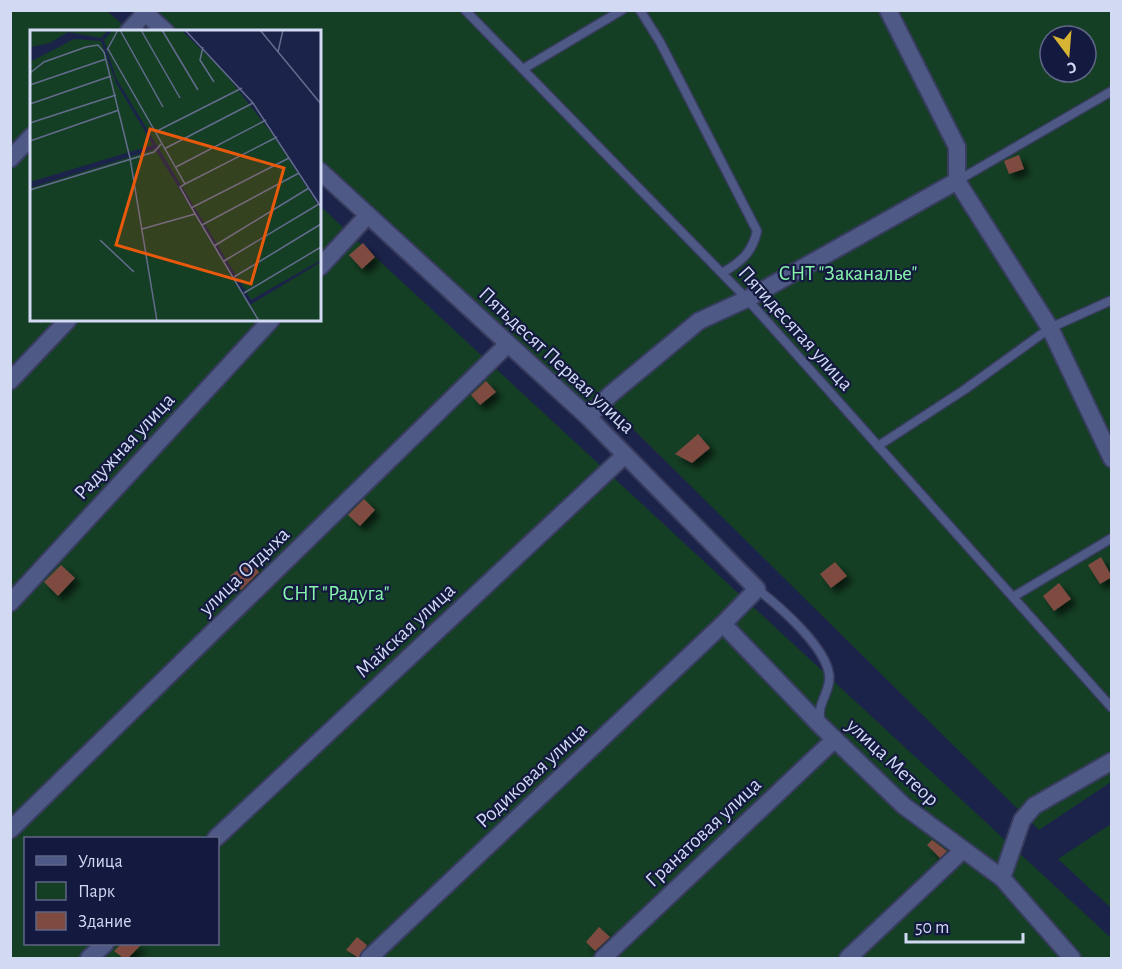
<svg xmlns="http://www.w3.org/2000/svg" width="1122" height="969" font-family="'Alegreya Sans',sans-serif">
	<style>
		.green { fill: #143f24; fill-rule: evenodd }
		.building { fill: #7f4b40; filter: url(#shadow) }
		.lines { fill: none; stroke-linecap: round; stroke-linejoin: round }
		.lane-casing { stroke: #383c5e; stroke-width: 11 }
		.street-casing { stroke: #383c5e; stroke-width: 20 }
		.lane { stroke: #4f5986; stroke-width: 8 }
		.street { stroke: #4f5986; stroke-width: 16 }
		.labels { text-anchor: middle; stroke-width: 4.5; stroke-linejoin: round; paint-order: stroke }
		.park-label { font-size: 21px; fill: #86f5ab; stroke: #13193f }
		.street-label { font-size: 21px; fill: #d1d9f3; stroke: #13193f }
		.inset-road { fill: none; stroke: #646c8e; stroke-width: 1.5 }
		.view { fill: #e8590c; fill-opacity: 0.15; stroke: #e8590c; stroke-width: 3 }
		.inset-edge { fill: none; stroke: #d1d9f3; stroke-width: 3 }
	</style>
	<defs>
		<filter id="shadow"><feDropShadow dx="5.5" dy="5.5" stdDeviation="3" flood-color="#0009"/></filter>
	</defs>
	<rect width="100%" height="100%" fill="#1c234a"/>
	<g class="green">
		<path d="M10,11H107L130,31L32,32V320H320V206L1111,938V958H11ZM26,838H218V944H26Z"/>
		<path d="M139,11H1111V782L1039,830L620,416L571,412L320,180V32L161,31ZM1050,36H1086V72H1050Z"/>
		<path d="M1111,824V908L1058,859Z"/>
	</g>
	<g class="building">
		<path d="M1019,155L1024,169L1009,174L1004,161Z"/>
		<path d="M363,243L375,257L362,269L349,255Z"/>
		<path d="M486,381L496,392L480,405L471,395Z"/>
		<path d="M698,434L710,448L692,463L675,454Z"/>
		<path d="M364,499L375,510L360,526L348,515Z"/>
		<path d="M1101,557L1112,577L1100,584L1088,565Z"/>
		<path d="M250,560L259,572L241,590L230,576Z"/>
		<path d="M835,562L847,576L831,588L820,574Z"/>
		<path d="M61,565L75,578L58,596L44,582Z"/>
		<path d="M1059,583L1071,599L1054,611L1043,596Z"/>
		<path d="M932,840L947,851L940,858L927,845Z"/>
		<path d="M599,927L610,937L595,951L586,942Z"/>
		<path d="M357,937L367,945L359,958L346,950Z"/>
		<path d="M121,944H142L128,958H123L114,951Z"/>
	</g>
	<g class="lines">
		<defs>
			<g id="lane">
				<path d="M465,10L747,299L1112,708"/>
				<path d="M640,10L660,42L757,231C752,253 741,262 722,273"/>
				<path d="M523,69L622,10"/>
				<path d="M957,181L1112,91"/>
				<path d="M878,446L964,390L1050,328L1112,300"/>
				<path d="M757,589C779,606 825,646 829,674C831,686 824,695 821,706C819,711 820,718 820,724"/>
				<path d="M1013,597L1112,538"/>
			</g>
			<g id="street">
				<path d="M142,10L166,32"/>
				<path d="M888,10L957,147V181L1050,328L1112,459"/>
				<path d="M128,32L145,13"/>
				<path d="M10,159L32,136"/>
				<path d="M320,171L588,417L757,589L723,624L820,725L904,806L1002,878L1072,958"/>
				<path d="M320,267L368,215"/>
				<path d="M10,381L68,320"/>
				<path d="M588,417L611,394L699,321L747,299L957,181"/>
				<path d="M10,603L271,320"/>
				<path d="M10,830L508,344"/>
				<path d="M216,838L625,455"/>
				<path d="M1002,878L1022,820L1034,806L1112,761"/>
				<path d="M89,958L105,944"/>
				<path d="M369,958L723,624"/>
				<path d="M603,958L835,739"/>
				<path d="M848,958L963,850"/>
			</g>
		</defs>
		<use href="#lane" class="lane-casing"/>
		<use href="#street" class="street-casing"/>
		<use href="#lane" class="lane"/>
		<use href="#street" class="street"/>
	</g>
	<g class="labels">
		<g class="park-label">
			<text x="848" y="280">СНТ "Заканалье"</text>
			<text x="336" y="600">СНТ "Радуга"</text>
		</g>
		<g class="street-label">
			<text transform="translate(796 328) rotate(48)" y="7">Пятидесятая улица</text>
			<text transform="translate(557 360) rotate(43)" y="7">Пятьдесят Первая улица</text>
			<text transform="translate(124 446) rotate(-47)" y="7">Радужная улица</text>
			<text transform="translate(244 571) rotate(-44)" y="7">улица Отдыха</text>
			<text transform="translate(405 630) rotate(-43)" y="7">Майская улица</text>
			<text transform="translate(893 762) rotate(43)" y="7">улица Метеор</text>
			<text transform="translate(531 775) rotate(-43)" y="7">Родиковая улица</text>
			<text transform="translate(703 832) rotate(-43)" y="7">Гранатовая улица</text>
		</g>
	</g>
	<g transform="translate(30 30)">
		<rect width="291" height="291" fill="#1c234a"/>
		<path d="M0,0H78L71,8L38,2L20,13L0,17ZM83,0H151L194,42L243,105L291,180V230L221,270L86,48L74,10ZM44,9L71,11L86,53L123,115L0,152V32ZM125,119L220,275L291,232V291H0V158Z" fill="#143f24"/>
		<path class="inset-road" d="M90,0L133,77M111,0L150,68M132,0L168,60M155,0L223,73L291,177M230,0L291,74M173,17L170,30L184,52M78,19L155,154L150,157L164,182L229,291M77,20L88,0M248,22L253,0M0,43L14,32L56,17L68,15L74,22L100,128L127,291M0,55L76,29M0,74L81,46M0,93L86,65M125,102L212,58M0,111L89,80M134,119L223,73M146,137L236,90M155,154L247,107M0,160L124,122L131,114M161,178L259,128M172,195L269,143M112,199L165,184M70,210L104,242M184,216L279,158M194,231L289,174M204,247L291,194M214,263L291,217"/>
		<path class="view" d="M120,99L254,138L221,254L86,215Z"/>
		<rect width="291" height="291" class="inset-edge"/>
	</g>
	<rect width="1122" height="969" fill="none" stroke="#d1d9f3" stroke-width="24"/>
	<rect x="24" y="837" width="195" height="108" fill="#13193f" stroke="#5f6687" stroke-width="1.5"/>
	<rect x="36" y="856" width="30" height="9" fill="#4f5986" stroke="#5f6687" stroke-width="1.5"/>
	<text x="78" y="867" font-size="18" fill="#d1d9f3">Улица</text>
	<rect x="36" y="882" width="30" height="18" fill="#143f24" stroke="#5f6687" stroke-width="1.5"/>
	<text x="78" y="897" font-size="18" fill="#d1d9f3">Парк</text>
	<rect x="36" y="912" width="30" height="18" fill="#7f4b40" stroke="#5f6687" stroke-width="1.5"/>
	<text x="78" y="927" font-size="18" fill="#d1d9f3">Здание</text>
	<g transform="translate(1068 54) rotate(164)"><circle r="28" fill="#13193f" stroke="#5f6687" stroke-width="1.5"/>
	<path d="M0-4.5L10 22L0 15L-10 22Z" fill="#d7b434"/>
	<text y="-9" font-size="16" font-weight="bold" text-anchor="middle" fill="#d1d9f3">С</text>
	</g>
	<path d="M906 933v9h117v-9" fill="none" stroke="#d1d9f3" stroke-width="3"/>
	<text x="915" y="933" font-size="18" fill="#d1d9f3" stroke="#13193f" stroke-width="4.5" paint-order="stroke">50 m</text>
</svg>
